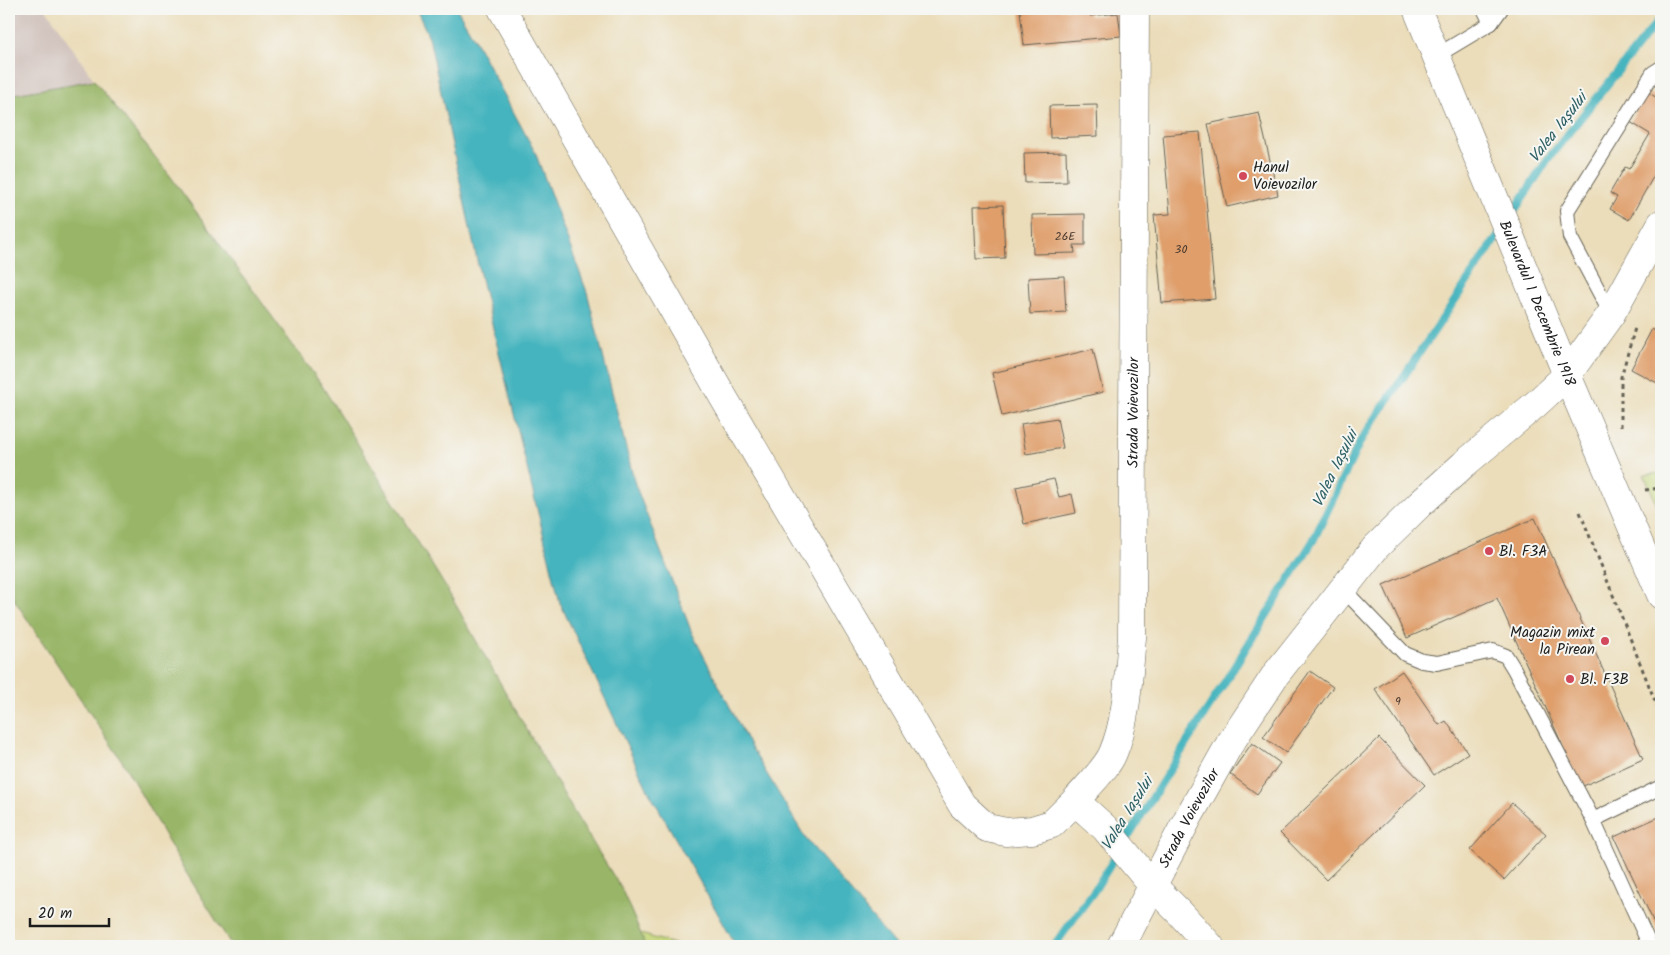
<svg xmlns="http://www.w3.org/2000/svg" width="1670" height="955" font-family="Kalam,sans-serif">
	<style>
		.industrial { fill: #cfc0ba }
		.green { fill: #c2d477; stroke: #6f784a }
		.forest { fill: #99b668; stroke: #5a6942 }
		.water { fill: #45b4be; stroke: #30686d }
		.lines { fill: none; stroke-linecap: round; stroke-linejoin: round }
		.stream { stroke: #45b4be; stroke-width: 8 }
		.building { fill: #df9e6a }
		.service-casing { stroke: #646053; stroke-width: 16 }
		.minor-casing { stroke: #646053; stroke-width: 29 }
		.primary-casing { stroke: #646053; stroke-width: 29 }
		.path { stroke: #646053; stroke-width: 3; stroke-dasharray: 4 4; stroke-linecap: butt }
		.service { stroke: #fff; stroke-width: 14 }
		.minor { stroke: #fff; stroke-width: 28 }
		.primary { stroke: #fff; stroke-width: 28 }
		.poi-dot { fill: #d1495b; stroke: #f6f6f2; stroke-width: 2 }
		.labels { text-anchor: middle; stroke-width: 4; stroke-linejoin: round; paint-order: stroke }
		.number-label { font-size: 12px; fill: #4d3c30 }
		.poi-label { font-size: 15px; fill: #1c1c1c; stroke: #f6f6f2; text-anchor: start }
		.street-label { font-size: 15px; fill: #1c1c1c; stroke: #f6f6f2 }
		.water-label { font-size: 16px; font-style: italic; fill: #2e6065; stroke: #f6f6f2 }
	</style>
	<rect width="100%" height="100%" fill="#f6f6f2"/>
	<filter id="ink" filterUnits="userSpaceOnUse"><feTurbulence type="fractalNoise" baseFrequency=".02" numOctaves="2"/><feDisplacementMap in="SourceGraphic" scale="10" xChannelSelector="R" yChannelSelector="G"/><feConvolveMatrix kernelMatrix="1 2 1 2 8 2 1 2 1" color-interpolation-filters="sRGB"/></filter>
	<filter id="wash" filterUnits="userSpaceOnUse"><feTurbulence type="fractalNoise" baseFrequency=".0096" numOctaves="4" result="noise"/><feDisplacementMap in="SourceGraphic" scale="20" xChannelSelector="R" yChannelSelector="G"/><feGaussianBlur stdDeviation="1.12" result="paint"/><feColorMatrix in="noise" values="0 0 0 0 0 0 0 0 0 0 0 0 0 0 0 0 0 1.4 0 .05"/><feComposite in="paint" operator="in"/></filter>
	<g filter="url(#wash)">
		<rect width="100%" height="100%" fill="#ebddba"/>
		<path class="industrial" d="M9,9H46L94,80L9,95Z"/>
		<g class="green">
			<path d="M1661,473V513L1644,475Z"/>
			<path d="M641,934L680,946H620Z"/>
		</g>
		<path class="forest" d="M94,80L171,177L321,384L445,586L575,814L621,888L641,934L645,946H232L182,866L122,761L9,592V95Z"/>
		<path class="water" d="M416,9H457L470,31L535,152L587,292L635,484L692,633L749,744L806,839L896,946H736L647,788L560,603L481,279L429,37Z"/>
		<g class="lines">
			<g class="stream">
				<path d="M1509,219L1548,159L1661,17"/>
				<path d="M1054,946L1094,891L1313,541L1361,440L1502,230"/>
			</g>
		</g>
		<g id="blocks">
			<g class="building">
				<path d="M1038,9H1089L1090,16L1118,13L1121,36L1024,45L1020,11Z"/>
				<path d="M1647,92L1661,100V163L1629,220L1610,209L1617,197L1610,193L1625,167L1629,169L1650,134L1630,122Z"/>
				<path d="M1097,105L1098,136L1050,138L1049,106Z"/>
				<path d="M1259,113L1278,195L1227,207L1208,124Z"/>
				<path d="M1200,132L1215,299L1162,303L1154,215L1170,214L1163,135Z"/>
				<path d="M1066,152L1067,182L1025,183L1024,153Z"/>
				<path d="M1003,205L1005,258L976,259L974,206Z"/>
				<path d="M1085,214V245H1074L1075,253L1033,254L1032,215Z"/>
				<path d="M1064,276L1066,312L1030,314L1028,278Z"/>
				<path d="M1652,329L1661,335V385L1631,369Z"/>
				<path d="M1093,349L1103,392L1002,416L992,373Z"/>
				<path d="M1057,418L1063,448L1026,454L1021,424Z"/>
				<path d="M1054,479L1059,497L1072,494L1076,513L1024,524L1016,487Z"/>
				<path d="M1535,518L1643,759L1581,787L1497,598L1407,638L1383,585Z"/>
				<path d="M1310,671L1333,687L1286,753L1263,737Z"/>
				<path d="M1402,671L1439,725L1446,721L1468,753L1434,775L1375,689Z"/>
				<path d="M1379,738L1425,785L1326,880L1280,833Z"/>
				<path d="M1252,743L1280,763L1257,794L1230,774Z"/>
				<path d="M1512,803L1546,834L1504,880L1470,850Z"/>
				<path d="M1661,816V938L1614,837Z"/>
			</g>
		</g>
	</g>
	<g filter="url(#ink)">
		<use href="#blocks" fill-opacity="0" stroke="#646053" stroke-width="1"/>
		<g class="lines">
			<defs>
				<g id="service">
					<path d="M1484,9L1491,23L1501,9"/>
					<path d="M1436,56L1491,23"/>
					<path d="M1611,314L1570,237L1567,211L1653,73L1661,68"/>
					<path d="M1343,589L1405,654L1422,661L1437,663L1493,651L1506,656L1514,669L1593,820L1650,946"/>
					<path d="M1593,820L1661,787"/>
				</g>
				<g id="minor">
					<path d="M502,9L722,395L962,805L987,828L1006,832L1032,830L1052,824L1075,801L1105,828L1152,885L1180,913L1210,946"/>
					<path id="s1" d="M1075,801C1086,788 1107,768 1113,753C1128,717 1128,676 1132,638L1135,9"/>
					<path id="s2" d="M1121,946L1188,818L1229,745L1276,674L1376,547L1420,504L1463,465L1537,403L1567,375L1611,314L1661,224"/>
				</g>
				<g id="primary">
					<path id="s3" d="M1417,9L1567,375L1661,595"/>
				</g>
			</defs>
			<use href="#service" class="service-casing"/>
			<use href="#minor" class="minor-casing"/>
			<use href="#primary" class="primary-casing"/>
			<g class="path">
				<path d="M1621,427V377L1635,328"/>
				<path d="M1645,490L1661,488"/>
				<path d="M1580,512L1661,716"/>
			</g>
			<use href="#service" class="service"/>
			<use href="#minor" class="minor"/>
			<use href="#primary" class="primary"/>
		</g>
	</g>
	<g class="poi-dot">
		<circle cx="1243" cy="176" r="5"/>
		<circle cx="1489" cy="551" r="5"/>
		<circle cx="1605" cy="641" r="5"/>
		<circle cx="1570" cy="679" r="5"/>
	</g>
	<g class="labels">
		<g class="number-label">
			<text x="1065" y="240">26E</text>
			<text x="1181" y="253">30</text>
			<text x="1398" y="705">9</text>
		</g>
		<g class="poi-label">
			<text x="1253" y="172">Hanul<tspan x="1253" dy="17">Voievozilor</tspan></text>
			<text x="1499" y="556">Bl. F3A</text>
			<text x="1595" y="637" text-anchor="end">Magazin mixt<tspan x="1595" dy="17">la Pirean</tspan></text>
			<text x="1580" y="684">Bl. F3B</text>
		</g>
		<g class="street-label">
			<text dy="5" stroke="none"><textPath href="#s3" startOffset="318">Bulevardul 1 Decembrie 1918</textPath></text>
			<text dy="5" stroke="none"><textPath href="#s1" startOffset="404">Strada Voievozilor</textPath></text>
			<text dy="5" stroke="none"><textPath href="#s2" startOffset="145">Strada Voievozilor</textPath></text>
		</g>
		<g class="water-label">
			<text transform="translate(1557 127) rotate(-52)" y="6">Valea Iașului</text>
			<text transform="translate(1334 468) rotate(-64)" y="6">Valea Iașului</text>
			<text transform="translate(1126 813) rotate(-58)" y="6">Valea Iașului</text>
		</g>
	</g>
	<rect width="1670" height="955" fill="none" stroke="#f6f6f2" stroke-width="30"/>
	<path d="M30 918v8h79v-8" fill="none" stroke="#1c1c1c" stroke-width="2.5"/>
	<text x="38" y="918" font-size="15" fill="#1c1c1c" stroke="#f6f6f2" stroke-width="4" paint-order="stroke">20 m</text>
</svg>
